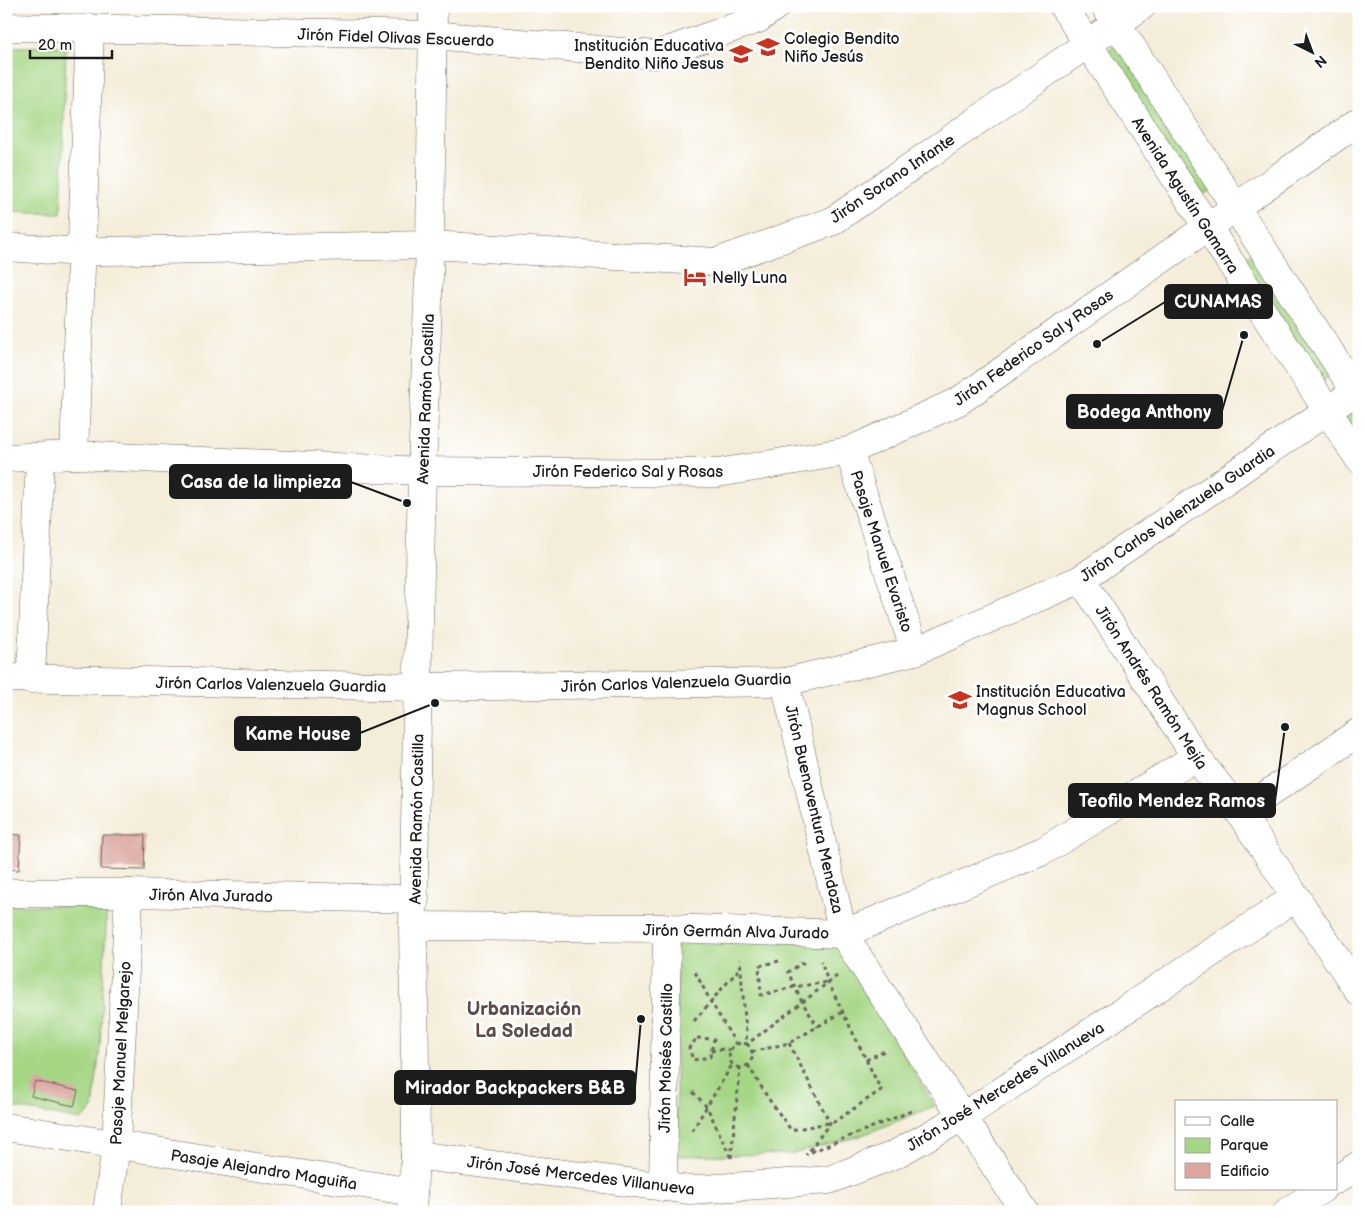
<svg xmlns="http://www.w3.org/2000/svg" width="1365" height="1218" font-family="'Balsamiq Sans',sans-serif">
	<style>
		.green { fill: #a5d684; stroke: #607950 }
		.building { fill: #dca69f }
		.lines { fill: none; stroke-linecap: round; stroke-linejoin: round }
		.minor-casing { stroke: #68655e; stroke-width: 29 }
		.major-casing { stroke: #68655e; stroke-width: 29 }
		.path { stroke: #68655e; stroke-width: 3; stroke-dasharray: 4 4; stroke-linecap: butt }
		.minor { stroke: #fff; stroke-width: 28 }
		.major { stroke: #fff; stroke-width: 28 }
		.labels { text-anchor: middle; stroke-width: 5; stroke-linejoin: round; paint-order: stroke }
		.street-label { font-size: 16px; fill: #1c1c1c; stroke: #fff }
		.poi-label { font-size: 16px; fill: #1c1c1c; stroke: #fff; text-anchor: start }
		.quarter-label { font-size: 19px; font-weight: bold; fill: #5f4c4a; stroke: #fff }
		.leader { fill: none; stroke: #1c1c1c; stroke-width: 2 }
		.callout-dot { fill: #1c1c1c; stroke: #fff; stroke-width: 2 }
		.callout { fill: #1c1c1c; stroke: #1c1c1c; stroke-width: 2 }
		.callout-label { font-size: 18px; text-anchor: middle; font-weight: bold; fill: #fff }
	</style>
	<rect width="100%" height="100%" fill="#fff"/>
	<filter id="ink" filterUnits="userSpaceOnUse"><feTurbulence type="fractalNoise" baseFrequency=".02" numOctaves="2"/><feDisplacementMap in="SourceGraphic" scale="10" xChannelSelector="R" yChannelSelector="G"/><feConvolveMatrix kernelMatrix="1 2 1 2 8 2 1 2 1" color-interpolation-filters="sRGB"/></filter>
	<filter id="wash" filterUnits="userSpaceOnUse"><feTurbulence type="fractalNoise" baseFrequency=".0096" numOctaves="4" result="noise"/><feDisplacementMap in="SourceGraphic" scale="20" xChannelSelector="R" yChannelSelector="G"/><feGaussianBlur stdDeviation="1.12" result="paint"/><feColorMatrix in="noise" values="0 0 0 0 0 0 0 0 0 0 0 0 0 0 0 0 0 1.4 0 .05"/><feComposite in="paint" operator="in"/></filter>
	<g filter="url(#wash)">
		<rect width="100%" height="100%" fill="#f4edd9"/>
		<g class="green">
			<path d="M1120,41L1212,189L1200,197L1104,53Z"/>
			<path d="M66,46L61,214L6,212V47Z"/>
			<path d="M1254,252L1333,374L1317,383L1235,262Z"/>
			<path d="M1356,404L1359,408V449L1338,417Z"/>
			<path d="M6,905L107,907L100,1047L93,1109L81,1120L6,1106Z"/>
			<path d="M677,938L836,943L935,1106L860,1136L792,1154L676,1156Z"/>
		</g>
		<g id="blocks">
			<g class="building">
				<path d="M6,834L21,835L19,870L6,869Z"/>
				<path d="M102,835H145L144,870L101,869Z"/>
				<path d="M35,1081L78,1091L74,1106L31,1096Z"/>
			</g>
		</g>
	</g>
	<g filter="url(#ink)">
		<use href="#blocks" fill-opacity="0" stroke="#68655e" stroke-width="1"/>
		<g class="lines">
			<defs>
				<g id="minor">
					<path d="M6,27L433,35L656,55L758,19L776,6"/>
					<path d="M6,247L82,252L106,251L430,245L717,262L833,221L1142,6"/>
					<path d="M849,451L915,651"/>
					<path d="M74,455L90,28"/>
					<path d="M6,458L74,455L422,471L718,473L849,451L959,401L1359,121"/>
					<path d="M1081,579L1196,757L1240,813L1359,992"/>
					<path d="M6,678L418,687L785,682L915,651L1081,579L1359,389"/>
					<path d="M31,679L40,457"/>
					<path d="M785,682L843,934L1025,1212"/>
					<path d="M1240,813L1359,732"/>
					<path d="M6,893H129L415,899"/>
					<path d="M413,926L667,928L843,934L1043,851L1196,757"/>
					<path d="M6,1127L413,1192"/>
					<path d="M415,1155L690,1190L829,1180L894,1155L964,1116L1296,897"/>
					<path d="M1336,1180L1359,1165"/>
					<path d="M663,1187L667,928"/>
					<path d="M107,1212L116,1145L129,893"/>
					<path d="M412,1212L416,1138L413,926L422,471L430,245L433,6"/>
					<path d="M1287,1212L1322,1189"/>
				</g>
				<g id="major">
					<path d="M1063,6L1359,459"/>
					<path d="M1105,6L1359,397"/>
				</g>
			</defs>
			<use href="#minor" class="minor-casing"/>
			<use href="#major" class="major-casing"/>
			<g class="path">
				<path d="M779,961L759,966L761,995L794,987L828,982"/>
				<path d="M804,962L788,972L802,1002L818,1027"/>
				<path d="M695,972L711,1002L736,1044"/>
				<path d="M694,1021L740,968"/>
				<path d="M697,1038L714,1039L710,1057L693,1060L689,1048Z"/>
				<path d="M789,1043L830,1123L806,1155"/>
				<path d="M711,1051L723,1049L730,1050"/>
				<path d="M752,1052L789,1043L843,1012"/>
				<path d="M866,1060L886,1050"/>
				<path d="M748,1065L768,1098L791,1130L834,1122L881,1090L828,982L821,961"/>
				<path d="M740,1068C730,1065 728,1060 730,1050C735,1044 739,1042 747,1044L837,976"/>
				<path d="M693,1092L707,1107L731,1158"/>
				<path d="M692,1131L732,1065"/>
				<path d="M811,1152L914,1110"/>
				<path d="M731,1158L740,1068L748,1065L753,1057L751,1048L747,1044L740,959"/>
			</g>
			<use href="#minor" class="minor"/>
			<use href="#major" class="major"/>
		</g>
	</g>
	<defs>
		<symbol id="school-bare" viewBox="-9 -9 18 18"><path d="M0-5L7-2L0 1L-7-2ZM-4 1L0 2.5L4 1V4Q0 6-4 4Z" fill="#c8321e" stroke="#fff" stroke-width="2.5" paint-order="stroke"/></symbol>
		<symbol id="hotel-bare" viewBox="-9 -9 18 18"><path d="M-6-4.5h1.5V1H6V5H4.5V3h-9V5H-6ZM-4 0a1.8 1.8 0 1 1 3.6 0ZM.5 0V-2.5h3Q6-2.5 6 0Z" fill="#c8321e" stroke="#fff" stroke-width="2.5" paint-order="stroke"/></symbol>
	</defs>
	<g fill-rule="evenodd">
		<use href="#school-bare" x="752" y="31" width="32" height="32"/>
		<use href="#school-bare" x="725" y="38" width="32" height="32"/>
		<use href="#hotel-bare" x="679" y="261" width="32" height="32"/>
		<use href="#school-bare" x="944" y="684" width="32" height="32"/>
	</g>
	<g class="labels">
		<g class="street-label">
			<text transform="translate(396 37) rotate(2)" y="6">Jirón Fidel Olivas Escuerdo</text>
			<text transform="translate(892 178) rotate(-34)" y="6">Jirón Sorano Infante</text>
			<text transform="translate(1186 195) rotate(57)" y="6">Avenida Agustín Gamarra</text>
			<text transform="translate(1033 347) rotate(-35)" y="6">Jirón Federico Sal y Rosas</text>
			<text transform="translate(425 399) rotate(-88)" y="6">Avenida Ramón Castilla</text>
			<text x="628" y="477">Jirón Federico Sal y Rosas</text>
			<text transform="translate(1177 513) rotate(-34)" y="6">Jirón Carlos Valenzuela Guardia</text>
			<text transform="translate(882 551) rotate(72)" y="6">Pasaje Manuel Evaristo</text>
			<text transform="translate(676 682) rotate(-2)" y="6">Jirón Carlos Valenzuela Guardia</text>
			<text transform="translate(271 684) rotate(1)" y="6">Jirón Carlos Valenzuela Guardia</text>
			<text transform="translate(1152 687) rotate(57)" y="6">Jirón Andrés Ramón Mejía</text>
			<text transform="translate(815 809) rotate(77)" y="6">Jirón Buenaventura Mendoza</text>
			<text transform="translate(416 819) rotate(-89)" y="6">Avenida Ramón Castilla</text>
			<text transform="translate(211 895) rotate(1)" y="6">Jirón Alva Jurado</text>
			<text transform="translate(736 931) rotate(1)" y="6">Jirón Germán Alva Jurado</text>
			<text transform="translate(120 1053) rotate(-87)" y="6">Pasaje Manuel Melgarejo</text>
			<text transform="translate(665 1058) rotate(-89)" y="6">Jirón Moisés Castillo</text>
			<text transform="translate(1005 1086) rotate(-32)" y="6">Jirón José Mercedes Villanueva</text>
			<text transform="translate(264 1169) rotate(9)" y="6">Pasaje Alejandro Maguiña</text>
			<text transform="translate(581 1175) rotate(7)" y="6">Jirón José Mercedes Villanueva</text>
		</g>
		<g class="poi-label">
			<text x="784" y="44">Colegio Bendito<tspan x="784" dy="18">Niño Jesús</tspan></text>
			<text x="724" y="51" text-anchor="end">Institución Educativa<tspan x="724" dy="18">Bendito Niño Jesus</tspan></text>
			<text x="712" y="283">Nelly Luna</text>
			<text x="976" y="697">Institución Educativa<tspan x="976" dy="18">Magnus School</tspan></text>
		</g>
		<g class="quarter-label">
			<text x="524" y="1015">Urbanización<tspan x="524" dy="22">La Soledad</tspan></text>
		</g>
	</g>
	<path class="leader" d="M1097 344L1165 302M1244 335L1222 411M407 503L351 482M435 703L360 733M1285 727L1275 801M641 1019L635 1087"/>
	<g class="callout-dot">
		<circle cx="1097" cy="344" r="5"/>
		<circle cx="1244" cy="335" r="5"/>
		<circle cx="407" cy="503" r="5"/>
		<circle cx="435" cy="703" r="5"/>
		<circle cx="1285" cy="727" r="5"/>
		<circle cx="641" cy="1019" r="5"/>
	</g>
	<g class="callout">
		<rect x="1165" y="285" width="107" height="33" rx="5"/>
		<rect x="1067" y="395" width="155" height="33" rx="5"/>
		<rect x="170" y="465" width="181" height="33" rx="5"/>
		<rect x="235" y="717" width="125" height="33" rx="5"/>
		<rect x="1069" y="784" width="206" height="33" rx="5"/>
		<rect x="395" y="1071" width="240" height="33" rx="5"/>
	</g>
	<g class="callout-label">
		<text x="1218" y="308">CUNAMAS</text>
		<text x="1144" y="418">Bodega Anthony</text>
		<text x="261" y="488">Casa de la limpieza</text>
		<text x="298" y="740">Kame House</text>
		<text x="1172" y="807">Teofilo Mendez Ramos</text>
		<text x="515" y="1094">Mirador Backpackers B&amp;B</text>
	</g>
	<rect width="1365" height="1218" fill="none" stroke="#fff" stroke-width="25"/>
	<rect x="1175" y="1100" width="162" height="90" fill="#ffffff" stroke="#a4a4a4"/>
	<rect x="1185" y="1117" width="25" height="8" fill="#ffffff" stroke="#a4a4a4"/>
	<text x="1220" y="1126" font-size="15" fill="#1c1c1c">Calle</text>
	<rect x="1185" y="1138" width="25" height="15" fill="#a5d684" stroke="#a4a4a4"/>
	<text x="1220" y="1150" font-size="15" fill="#1c1c1c">Parque</text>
	<rect x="1185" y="1163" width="25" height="15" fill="#dca69f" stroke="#a4a4a4"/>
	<text x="1220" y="1176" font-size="15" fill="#1c1c1c">Edificio</text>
	<g transform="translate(1312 52) rotate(138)" stroke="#ffffff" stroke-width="4" paint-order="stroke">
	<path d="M0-4L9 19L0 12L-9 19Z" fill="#1c1c1c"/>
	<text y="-8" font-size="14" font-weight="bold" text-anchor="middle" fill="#1c1c1c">N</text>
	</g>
	<path d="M30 50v8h82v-8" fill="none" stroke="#1c1c1c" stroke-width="2.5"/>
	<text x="38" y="50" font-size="15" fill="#1c1c1c" stroke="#ffffff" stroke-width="4" paint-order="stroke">20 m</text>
</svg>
